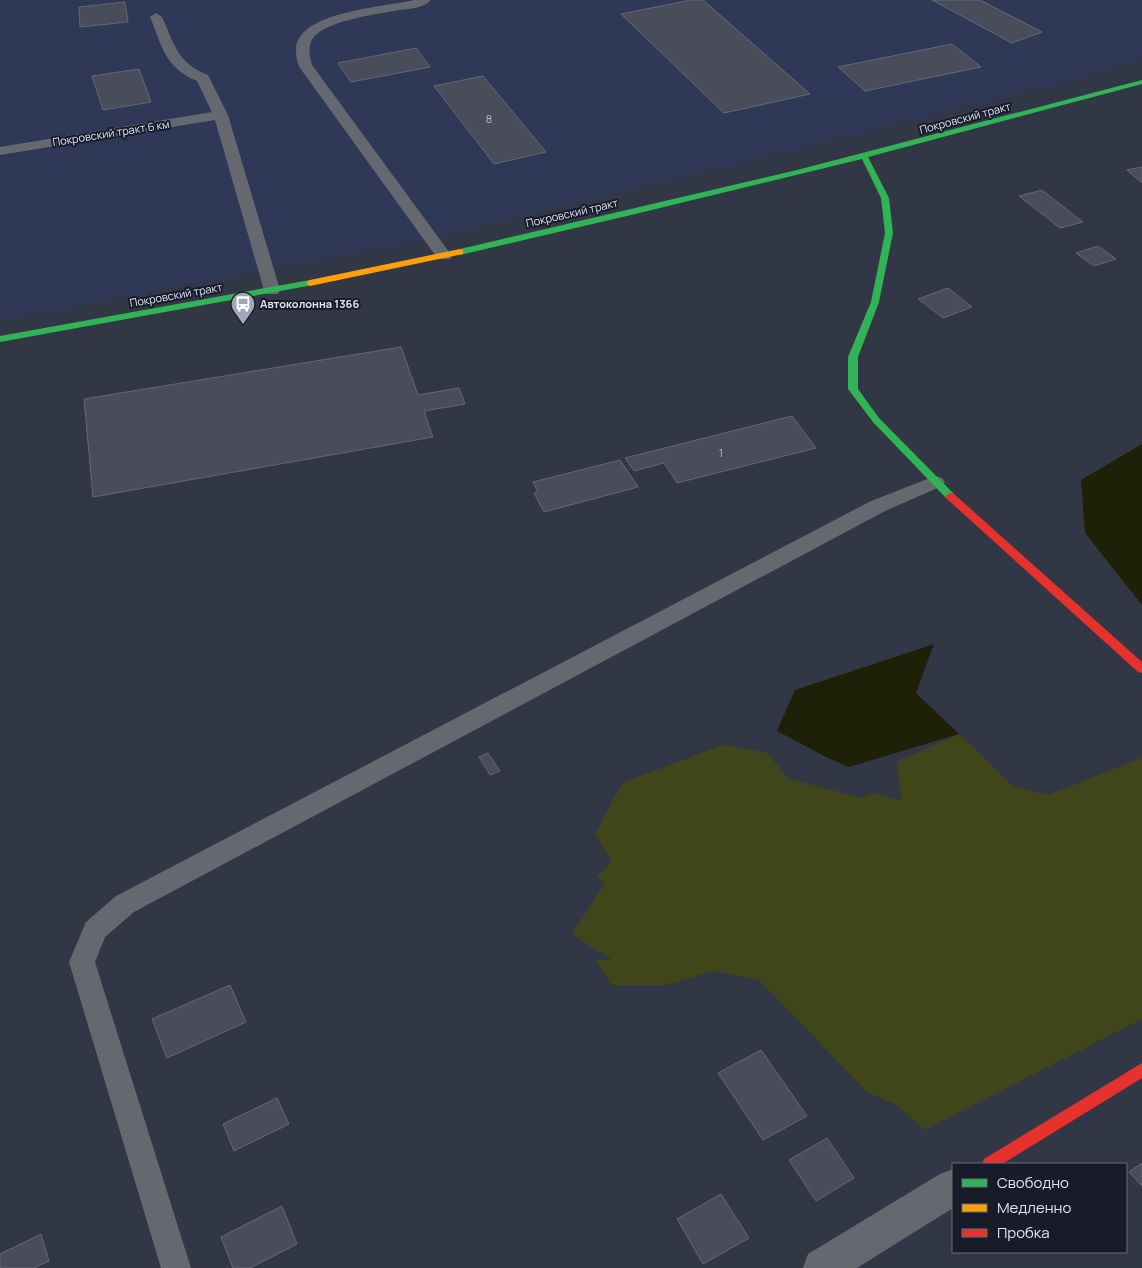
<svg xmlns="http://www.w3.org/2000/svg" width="1142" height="1268" font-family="Manrope,sans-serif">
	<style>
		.built { fill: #2f3957 }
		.green { fill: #41451a }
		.water { fill: #1e2007 }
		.building { fill: #494d5a; stroke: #646875 }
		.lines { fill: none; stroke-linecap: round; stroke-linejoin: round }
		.lane { fill: #66686f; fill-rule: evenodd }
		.street { fill: #66686f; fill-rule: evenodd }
		.fast { fill: #30b455; fill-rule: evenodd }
		.slow { fill: #ff9f0a; fill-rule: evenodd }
		.jam { fill: #e5322d; fill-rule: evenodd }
		.labels { text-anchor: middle; stroke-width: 4; stroke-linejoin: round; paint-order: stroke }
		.far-street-label { font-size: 11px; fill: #dde3f4; stroke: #171c28 }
		.number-label { font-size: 11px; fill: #b8bece }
		.far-poi-label { font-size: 11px; font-weight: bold; fill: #dde3f4; stroke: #171c28; text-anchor: start }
	</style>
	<rect width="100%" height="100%" fill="#323746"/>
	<path class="built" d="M0,0H1142V58L1091,75L436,237L0,320Z"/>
	<path class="green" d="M959,734L1013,786L1047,795L1142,758V1019L924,1130L897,1105L867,1092L759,980L713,971L665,985H611L596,960H612L572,934L605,883L597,877L612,861L595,834L622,783L722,745L768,753L787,778L861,798L873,793L901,801L897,762Z"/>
	<g class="water">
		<path d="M1142,444V605L1085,533L1081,480Z"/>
		<path d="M934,644L916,693L959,734L849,767L828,758L777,731L795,690Z"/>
	</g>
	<g class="building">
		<path d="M691,0H703L810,94L724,113L621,14Z"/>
		<path d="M932,0H980L1042,32L1012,43Z"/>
		<path d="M125,2L128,22L80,27L79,7Z"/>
		<path d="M952,44L981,67L865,91L838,67Z"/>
		<path d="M416,48L430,67L351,82L338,63Z"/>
		<path d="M139,69L151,102L103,110L92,76Z"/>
		<path d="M483,76L546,152L494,164L434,86Z"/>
		<path d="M1142,167V183L1127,170Z"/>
		<path d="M1042,190L1083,222L1060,228L1019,196Z"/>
		<path d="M1098,246L1116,259L1094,266L1076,253Z"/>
		<path d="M948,288L972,307L943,318L918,299Z"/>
		<path d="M401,347L418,395L459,388L465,404L424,411L433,437L93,497L84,399Z"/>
		<path d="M792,416L816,448L677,483L664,463L634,471L625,458Z"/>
		<path d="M620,460L638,487L544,512L534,493L538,492L533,482Z"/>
		<path d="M488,753L500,771L490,775L479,757Z"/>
		<path d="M230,985L246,1022L167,1058L152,1019Z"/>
		<path d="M761,1050L807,1116L763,1140L718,1073Z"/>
		<path d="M277,1098L289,1124L234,1151L223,1124Z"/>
		<path d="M827,1138L854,1178L816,1201L789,1160Z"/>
		<path d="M1142,1163V1186L1129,1172Z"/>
		<path d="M721,1194L749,1238L703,1264L677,1219Z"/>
		<path d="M282,1206L297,1244L250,1268H233L221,1237Z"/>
		<path d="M41,1234L49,1261L34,1268H0V1254Z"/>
	</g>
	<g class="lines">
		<g class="lane">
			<path d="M414,0H431C424,8 409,9 399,10C379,14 319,21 311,42C308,49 310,58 312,65L452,256L450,259H438L300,68C297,63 296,56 296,49C298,11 386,7 414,0Z"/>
			<path d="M156,13L162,17C175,45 177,63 208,75L228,115L280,290L278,294H266L264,290L215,120L0,155V147L212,112L197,81C165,68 162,46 150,17Z"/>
			<path d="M935,476L942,478L945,482L942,486L885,511L134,912L105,937L95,962L191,1268H161L69,962L86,922L116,896L871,501Z"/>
		</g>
		<path class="street" d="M953,1169V1208L857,1268H803L808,1254L940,1174Z"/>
		<g class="fast">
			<path d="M1142,80V84L868,157L889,198L893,233L879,302L858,357V389L879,418L954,494L955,496L950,499L946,498L873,422L848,389V357L871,302L885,233L881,198L862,159L631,215L460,255L456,252L460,249L801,169Z"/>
			<path d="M310,280L313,281V285L0,342V336Z"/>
		</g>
		<path class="slow" d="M460,249L463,250V254L310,286L306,283L310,280Z"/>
		<g class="jam">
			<path d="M950,493L954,494L1142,662V673L1138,672L946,498L945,496Z"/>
			<path d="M1142,1063V1078L1002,1164H982L984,1159Z"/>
		</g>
	</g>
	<defs>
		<symbol id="bus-pin" viewBox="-11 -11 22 30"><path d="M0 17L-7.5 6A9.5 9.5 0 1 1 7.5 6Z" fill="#a1a7b7" stroke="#171c28"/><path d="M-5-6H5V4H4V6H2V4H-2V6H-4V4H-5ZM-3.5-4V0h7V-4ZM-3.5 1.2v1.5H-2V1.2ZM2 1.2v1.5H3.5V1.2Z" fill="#fff"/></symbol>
	</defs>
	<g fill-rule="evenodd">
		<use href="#bus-pin" x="229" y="290" width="28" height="38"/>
	</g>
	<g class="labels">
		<g class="far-street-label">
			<text transform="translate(965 118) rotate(-15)" y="4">Покровский тракт</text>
			<text transform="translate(111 133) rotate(-9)" y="4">Покровский тракт 6 км</text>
			<text transform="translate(572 213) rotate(-13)" y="4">Покровский тракт</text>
			<text transform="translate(176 295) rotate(-10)" y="4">Покровский тракт</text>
		</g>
		<g class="number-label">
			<text x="489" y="123">8</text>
			<text x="721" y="457">1</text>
		</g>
		<g class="far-poi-label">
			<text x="260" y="308">Автоколонна 1366</text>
		</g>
	</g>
	<rect x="952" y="1163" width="175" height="90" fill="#171c28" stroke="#666c7a"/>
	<rect x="962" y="1179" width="25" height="8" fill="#30b455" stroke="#666c7a"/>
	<text x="997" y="1188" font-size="15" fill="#dde3f4">Свободно</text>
	<rect x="962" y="1204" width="25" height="8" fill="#ff9f0a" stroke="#666c7a"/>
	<text x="997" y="1213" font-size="15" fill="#dde3f4">Медленно</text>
	<rect x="962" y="1229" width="25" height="8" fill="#e5322d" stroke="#666c7a"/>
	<text x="997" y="1238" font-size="15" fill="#dde3f4">Пробка</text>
</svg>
